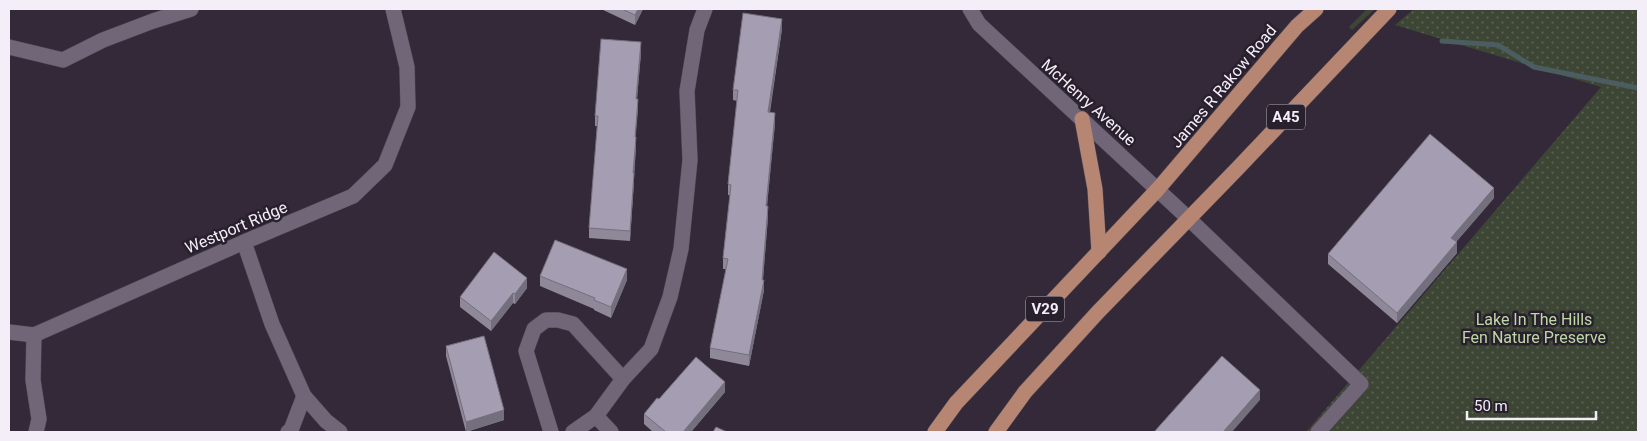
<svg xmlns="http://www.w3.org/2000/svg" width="1647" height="441" font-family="Roboto,sans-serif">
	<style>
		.grass { fill: url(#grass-tufts) }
		.park { fill: url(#park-dots) }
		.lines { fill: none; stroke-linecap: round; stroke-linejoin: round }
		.stream { stroke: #4b5d61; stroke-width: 5 }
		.minor-casing { stroke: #4e4753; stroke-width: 16 }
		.major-casing { stroke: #4e4753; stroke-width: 16 }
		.minor { stroke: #706677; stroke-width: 15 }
		.major { stroke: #b78673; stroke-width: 15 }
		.wall { fill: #8e8899 }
		.shaded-wall { fill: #746f7d }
		.building { fill: #a59eb2; stroke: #746f7d }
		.labels { text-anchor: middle; stroke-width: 5; stroke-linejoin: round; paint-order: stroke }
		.shield { fill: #29202e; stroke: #b7b0bb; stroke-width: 1 }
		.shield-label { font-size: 15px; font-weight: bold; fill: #f4eef8 }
		.street-label { font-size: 16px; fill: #f4eef8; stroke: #29202e }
		.park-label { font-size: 16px; fill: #bed8a5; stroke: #29202e }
	</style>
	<defs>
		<pattern id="grass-tufts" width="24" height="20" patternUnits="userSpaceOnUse" patternTransform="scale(1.25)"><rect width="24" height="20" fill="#3d4635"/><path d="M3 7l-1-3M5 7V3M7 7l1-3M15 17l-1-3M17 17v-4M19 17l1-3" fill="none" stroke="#5a6153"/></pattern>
		<pattern id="park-dots" width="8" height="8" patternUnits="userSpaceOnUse" patternTransform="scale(1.25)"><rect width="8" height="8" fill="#3d4635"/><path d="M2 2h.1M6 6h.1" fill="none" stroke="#5a6153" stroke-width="1.8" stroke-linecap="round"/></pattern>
	</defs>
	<rect width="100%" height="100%" fill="#332938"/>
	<path class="grass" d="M1367,9H1375L1352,30L1349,27Z"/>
	<path class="park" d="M1414,9H1638V432H1306L1601,87L1395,25Z"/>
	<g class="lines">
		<path class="stream" d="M1442,41L1498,45L1534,67L1638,88"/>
		<defs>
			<g id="minor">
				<path d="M970,9L979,24L1188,218L1361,384L1318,432"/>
				<path d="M9,47L63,60L103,40L153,21L191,9"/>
				<path d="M244,242L272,324L304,396L326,421L340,432"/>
				<path d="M9,332L34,335"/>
				<path d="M34,335L244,242L353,196L385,165L408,107L407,67L393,9"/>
				<path d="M34,335L33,380L39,419L36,432"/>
				<path d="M596,416L611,432"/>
				<path d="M288,432L291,430L304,396"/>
				<path d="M551,432L526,351L534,329L546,320H558L573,324L623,379"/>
				<path d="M573,432L596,416L623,379L651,349L670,297L681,249L690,160L687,91L697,30L705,9"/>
			</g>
			<g id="major">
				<path d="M1082,119L1095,189L1099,252"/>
				<path d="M935,432L956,403L1158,189L1297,26L1316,9"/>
				<path d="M996,432L1025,392L1098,312L1237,169L1389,9"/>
			</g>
		</defs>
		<use href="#minor" class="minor-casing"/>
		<use href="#major" class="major-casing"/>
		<use href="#minor" class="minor"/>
		<use href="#major" class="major"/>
	</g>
	<g class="wall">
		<path d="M601,9H643L635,25Z"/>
		<path d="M782,29L770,112L775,123L767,206L768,217L763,280L764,290L749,366L710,358V348L726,269H723V258L730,195H728V184L737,101L733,100V90Z"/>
		<path d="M641,53L637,99L638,109L635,137L636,147L630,241L589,238V228L598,126H595V116Z"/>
		<path d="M1494,198L1456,242L1457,253L1397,323L1328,264V254Z"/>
		<path d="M540,276L627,280L611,318L594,310V309L540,286Z"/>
		<path d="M527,288L515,304L513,303L491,331L460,307V297Z"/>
		<path d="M446,346L504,420L466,432L446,356Z"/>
		<path d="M725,392L691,432H653L644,424V414L659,399Z"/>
	</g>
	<g class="shaded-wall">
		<path d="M638,9H643L635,25V15Z"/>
		<path d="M782,19V29L768,122V112Z"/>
		<path d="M641,42V53L636,109V99Z"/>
		<path d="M638,99V109L635,147V137Z"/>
		<path d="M775,113V123L766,216V206Z"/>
		<path d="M636,137V147L633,183V173Z"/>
		<path d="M634,173V183L630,241V231Z"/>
		<path d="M1494,188V198L1451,248V238Z"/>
		<path d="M768,206V217L762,290V280Z"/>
		<path d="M1457,242V253L1397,323V313Z"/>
		<path d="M627,269V280L611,318V307Z"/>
		<path d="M527,278V288L515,304V294Z"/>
		<path d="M764,280V290L749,366V355Z"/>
		<path d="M513,293V303L491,331V321Z"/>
		<path d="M725,382V392L691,432H683Z"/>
		<path d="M1260,390V400L1232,432H1223Z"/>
		<path d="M504,410V420L466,432V422Z"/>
	</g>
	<g class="building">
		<path d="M622,9H638L635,15Z"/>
		<path d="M743,13L782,19L768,112L775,113L766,206H768L762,280H764L749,355L710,348L728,259L723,258L731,185L728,184L738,90H733Z"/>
		<path d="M601,39L641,42L636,99H638L635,137H636L633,173H634L630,231L589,228L598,116H595Z"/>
		<path d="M1430,134L1494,188L1451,238L1457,242L1397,313L1328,254Z"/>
		<path d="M555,240L627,269L611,307L594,300L595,298L540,276Z"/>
		<path d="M494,252L527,278L515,294L513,293L491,321L460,297Z"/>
		<path d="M484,336L504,410L466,422L446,346Z"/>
		<path d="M1222,356L1260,390L1223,432H1154Z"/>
		<path d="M696,357L725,382L683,432H666L644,414L657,398L659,399Z"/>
		<path d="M716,427L727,432H713Z"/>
	</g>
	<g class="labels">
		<g class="shield">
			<rect x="1267" y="104.5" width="38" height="25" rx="4"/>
			<rect x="1026" y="296.5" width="38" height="25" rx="4"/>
		</g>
		<g class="shield-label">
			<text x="1286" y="122">A45</text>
			<text x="1045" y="314">V29</text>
		</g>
		<g class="street-label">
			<text transform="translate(1223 86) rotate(-50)" y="6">James R Rakow Road</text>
			<text transform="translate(1089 102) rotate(42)" y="6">McHenry Avenue</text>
			<text transform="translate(236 227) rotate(-23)" y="6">Westport Ridge</text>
		</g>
		<g class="park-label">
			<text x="1534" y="325">Lake In The Hills<tspan x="1534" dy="18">Fen Nature Preserve</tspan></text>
		</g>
	</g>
	<rect width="1647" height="441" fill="none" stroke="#f4eef8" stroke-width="20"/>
	<path d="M1467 411v8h129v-8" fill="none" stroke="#f4eef8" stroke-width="2.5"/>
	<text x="1474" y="411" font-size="15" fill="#f4eef8" stroke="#29202e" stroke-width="4" paint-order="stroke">50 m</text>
</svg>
